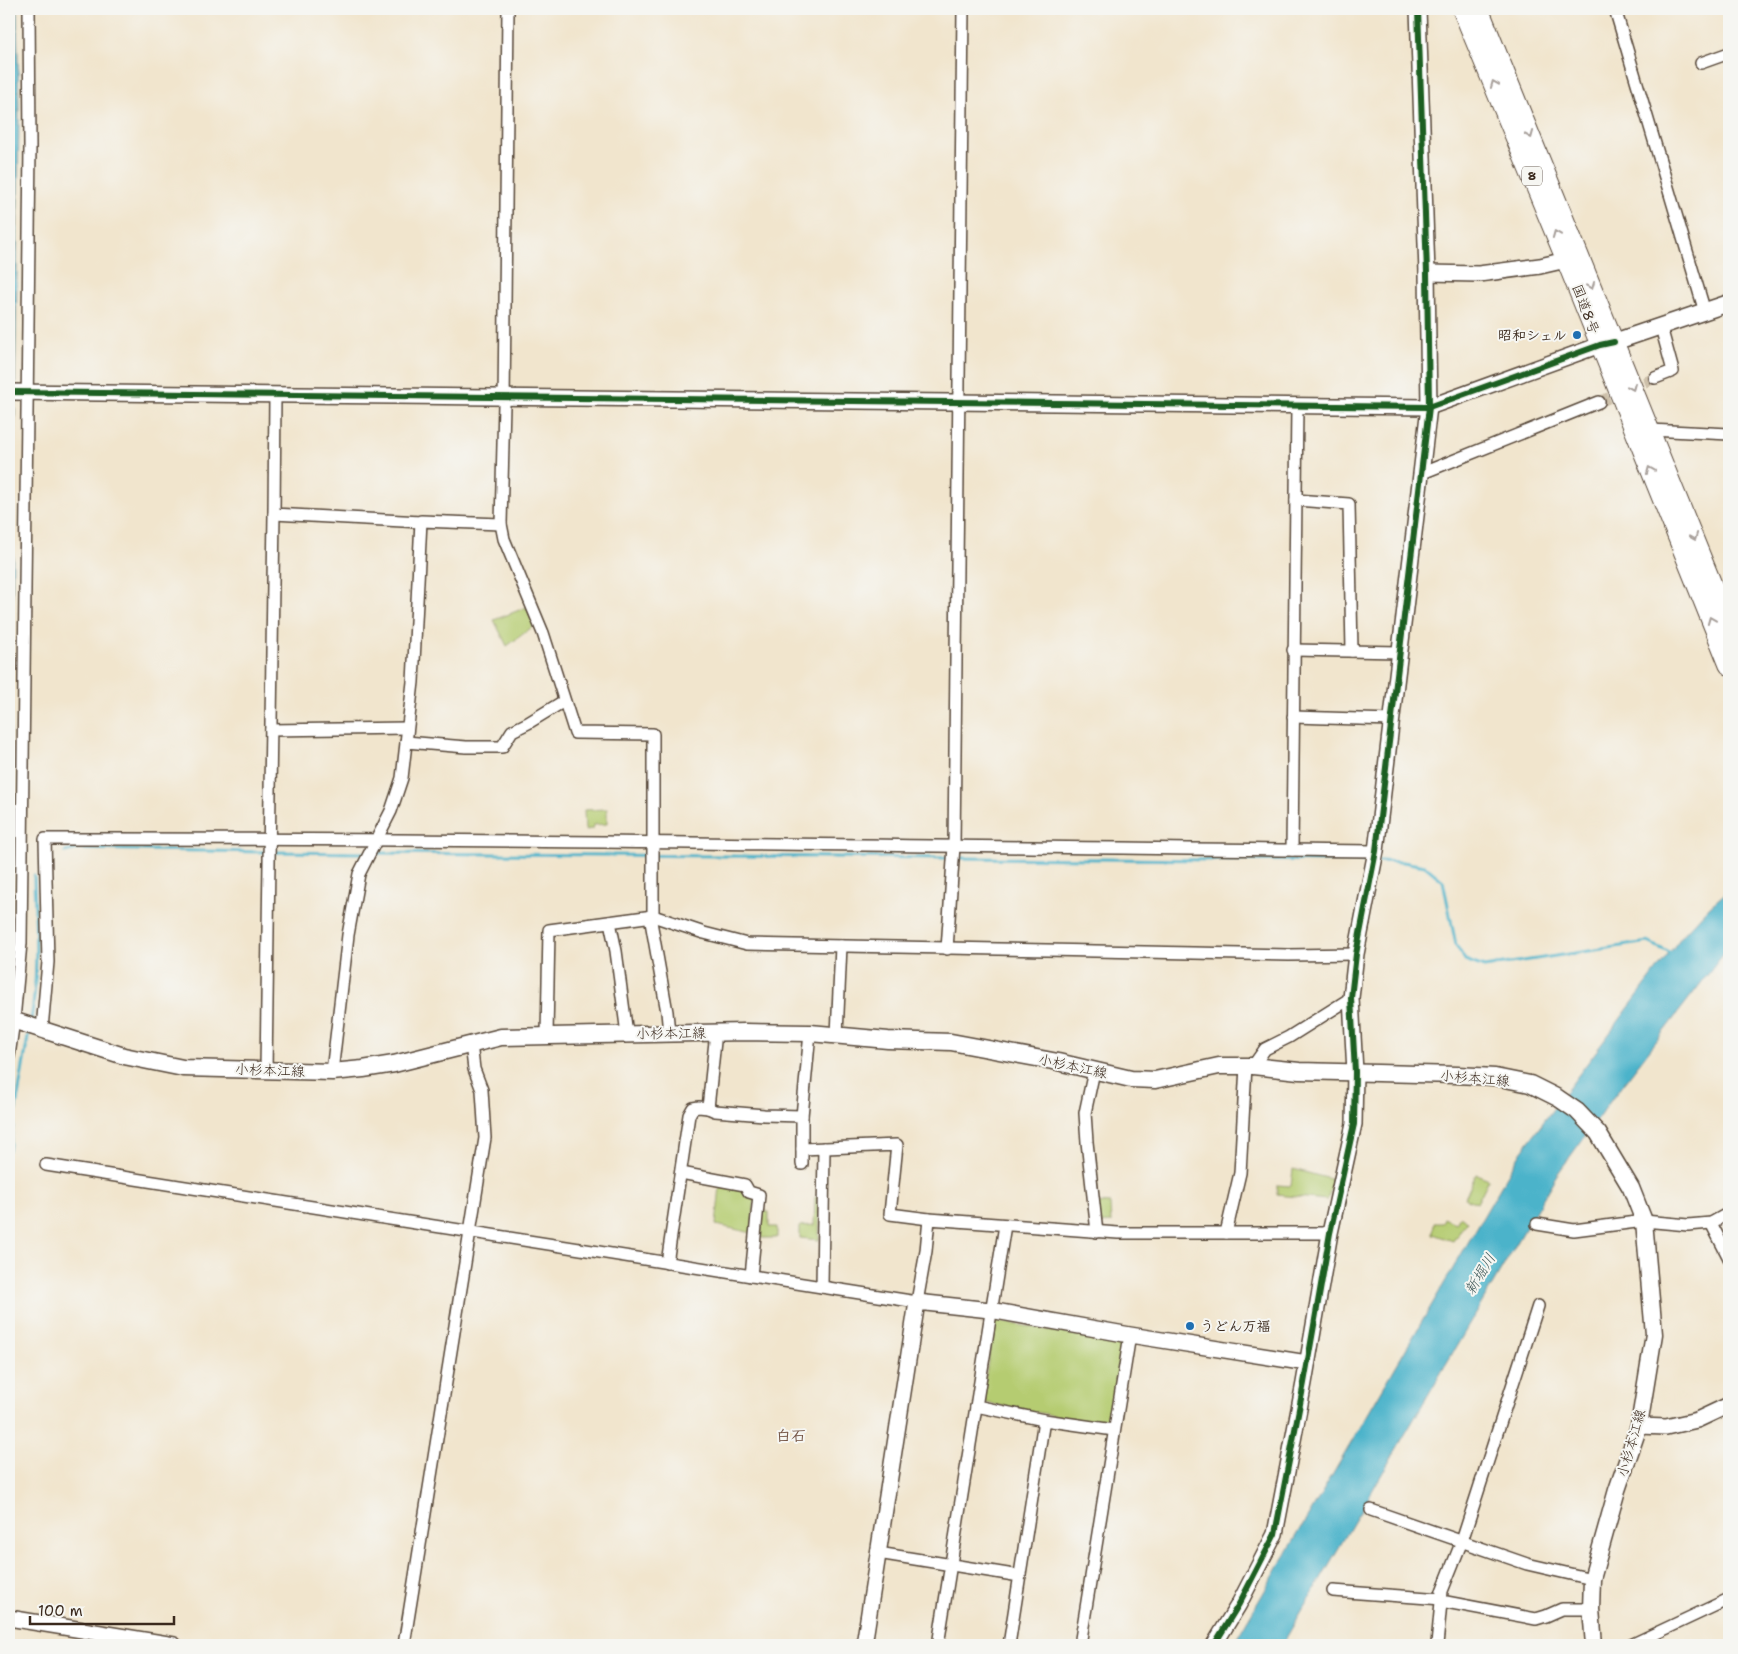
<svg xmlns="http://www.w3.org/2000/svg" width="1738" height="1654" font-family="'Shantell Sans','Klee One',sans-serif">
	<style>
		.green { fill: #b5cc71; stroke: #787b48 }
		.water { fill: #4bb3ca; stroke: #436e74 }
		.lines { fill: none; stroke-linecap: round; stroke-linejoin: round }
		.stream { stroke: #4bb3ca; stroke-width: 3 }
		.minor-tunnel { stroke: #cdc0aa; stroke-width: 11; stroke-dasharray: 11 5.5; stroke-linecap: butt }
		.minor-casing { stroke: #564638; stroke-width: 14 }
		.tertiary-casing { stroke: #564638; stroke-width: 18 }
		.secondary-casing { stroke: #564638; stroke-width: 19 }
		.trunk-casing { stroke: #564638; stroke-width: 21 }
		.minor { stroke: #fff; stroke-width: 11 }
		.tertiary { stroke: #fff; stroke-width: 15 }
		.secondary { stroke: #fff; stroke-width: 16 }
		.trunk { stroke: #fff; stroke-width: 19 }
		.cycleway-casing { stroke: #f6f6f2; stroke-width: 9 }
		.cycleway { stroke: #1b5e20; stroke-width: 6 }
		.oneway { stroke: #a79f9a }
		.poi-dot { fill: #1f6fb2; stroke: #f6f6f2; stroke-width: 2 }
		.labels { text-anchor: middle; stroke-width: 4; stroke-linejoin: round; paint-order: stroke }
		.shield { fill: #f6f6f2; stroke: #73675e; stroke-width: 1 }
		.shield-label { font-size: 12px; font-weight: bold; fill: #3b2a1e }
		.street-label { font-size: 14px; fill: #3b2a1e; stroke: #f6f6f2 }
		.poi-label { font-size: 14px; font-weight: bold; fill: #3b2a1e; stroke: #f6f6f2; text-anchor: end }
		.water-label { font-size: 15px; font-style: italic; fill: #415a5a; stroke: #f6f6f2 }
		.neighbourhood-label { font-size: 15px; font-weight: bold; fill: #745445; stroke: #f6f6f2 }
	</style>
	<rect width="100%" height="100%" fill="#f6f6f2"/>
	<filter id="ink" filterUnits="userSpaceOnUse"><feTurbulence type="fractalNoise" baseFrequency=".02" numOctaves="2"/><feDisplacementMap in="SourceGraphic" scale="10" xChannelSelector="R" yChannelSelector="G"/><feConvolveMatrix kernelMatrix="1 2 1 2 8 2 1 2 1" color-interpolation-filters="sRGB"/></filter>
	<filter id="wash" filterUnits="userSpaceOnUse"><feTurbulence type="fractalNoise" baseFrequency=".0096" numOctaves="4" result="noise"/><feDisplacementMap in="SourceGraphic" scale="20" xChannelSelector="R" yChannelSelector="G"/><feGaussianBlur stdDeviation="1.12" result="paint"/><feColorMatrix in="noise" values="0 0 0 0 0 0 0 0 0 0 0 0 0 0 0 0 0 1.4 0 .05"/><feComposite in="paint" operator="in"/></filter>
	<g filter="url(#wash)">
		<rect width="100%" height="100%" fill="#f1e5cd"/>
		<g class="green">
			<path d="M527,607L535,625L507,646L494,620Z"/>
			<path d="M607,809V824L593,825L592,829L585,830L584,810Z"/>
			<path d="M1293,1169L1334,1180L1327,1200L1277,1195V1185L1291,1186Z"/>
			<path d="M1476,1174L1489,1179L1477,1203L1465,1198Z"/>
			<path d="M720,1186L744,1187L755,1197L752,1233L716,1225Z"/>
			<path d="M815,1197H820L819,1240L800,1238V1226L814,1225Z"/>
			<path d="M1096,1203L1110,1204L1111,1223L1098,1224Z"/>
			<path d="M762,1211L769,1212V1227H777V1238H761Z"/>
			<path d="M1460,1216L1467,1221L1453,1241L1433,1234L1434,1223H1442L1444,1218L1456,1224Z"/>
			<path d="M997,1321L1122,1343L1111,1419L1101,1424L986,1403L982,1399L994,1323Z"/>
		</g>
		<g class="water">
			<path d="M9,9H17L19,116L9,843Z"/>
			<path d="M1729,890V947L1617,1092L1556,1176L1282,1645H1233L1521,1152L1682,936L1709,907Z"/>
		</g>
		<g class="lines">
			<g class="stream">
				<path d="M65,852L78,849L266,852"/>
				<path d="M272,852L366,853"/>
				<path d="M372,853L951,858"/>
				<path d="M957,858L1371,861"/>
				<path d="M1379,861L1403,862L1425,866L1443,881L1456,945L1465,960L1484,967L1648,942L1672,954"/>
				<path d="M31,1020C39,973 35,923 34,876"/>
				<path d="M9,1150L29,1031"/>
			</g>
		</g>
	</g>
	<g filter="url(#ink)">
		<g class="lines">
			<path class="minor-tunnel" d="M1599,402L1655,378"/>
			<defs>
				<g id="minor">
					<path d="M508,9L504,404L501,524L504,539L543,633L575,733L653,734V916"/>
					<path d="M1615,9L1705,312"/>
					<path d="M1701,63L1729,53"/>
					<path d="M1655,378L1673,371L1661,327"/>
					<path d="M275,395L274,514L421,522"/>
					<path d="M1650,430L1729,434"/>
					<path d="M1420,474L1599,402"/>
					<path d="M1296,500L1349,504L1352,651"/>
					<path d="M1293,650L1400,652"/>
					<path d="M1293,717L1392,720"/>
					<path d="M271,730L407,728"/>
					<path d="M406,742L466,747H502L512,731L528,723L564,701"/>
					<path d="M1292,850L1297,406"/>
					<path d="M650,916L667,1012L669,1033"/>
					<path d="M610,922L616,951L627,1034"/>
					<path d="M947,949L954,846L963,9"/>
					<path d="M42,1029L48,962L45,839C489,838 933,847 1376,851"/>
					<path d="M547,1035L549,930L653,916L704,933L747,944L1289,955L1356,954"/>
					<path d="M837,1035L841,946"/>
					<path d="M9,1056L14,1020L21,943L30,146L29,9"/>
					<path d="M1253,1066L1265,1049L1289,1037L1351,998"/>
					<path d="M266,1070L274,514"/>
					<path d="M1094,1071L1085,1113L1087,1142L1097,1232"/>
					<path d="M332,1072L348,935L359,874L391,811L402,778L413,682L421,521L501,524"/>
					<path d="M708,1108L715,1111L764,1115L802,1116L810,1033"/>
					<path d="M802,1149L897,1145L890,1214L929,1219"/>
					<path d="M802,1164V1116"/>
					<path d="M46,1165L917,1302L926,1251L929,1219L1118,1233H1330"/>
					<path d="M681,1173L745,1185L749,1192L759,1195L751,1276"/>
					<path d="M1711,1223L1729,1258"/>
					<path d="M1537,1224L1574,1230L1644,1221L1688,1225L1711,1223L1729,1213"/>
					<path d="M1226,1233L1240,1173L1246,1066"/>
					<path d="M667,1263L689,1115L693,1108L699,1107L708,1108L716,1032"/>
					<path d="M822,1287L824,1148"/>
					<path d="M976,1406L1044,1420L1114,1430"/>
					<path d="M1371,1510L1527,1564L1592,1579"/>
					<path d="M878,1553L1020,1576"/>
					<path d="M1333,1591L1442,1599"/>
					<path d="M1441,1601L1536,1619L1546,1616L1562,1609H1591"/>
					<path d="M404,1645L485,1138L482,1090L474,1069L471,1044"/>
					<path d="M938,1645L1005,1225"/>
					<path d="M1009,1645L1044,1420"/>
					<path d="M1080,1645L1130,1335"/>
					<path d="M1437,1645L1442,1591L1462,1541L1538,1306"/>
					<path d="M1631,1645L1729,1599"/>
				</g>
				<g id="tertiary">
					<path d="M1427,273L1479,274L1540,266L1566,260"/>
					<path d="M9,392L1429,407L1600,345L1611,342"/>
					<path d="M1639,1426L1666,1427L1697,1420L1729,1405"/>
					<path d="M9,1618L174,1645"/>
					<path d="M864,1645L917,1302L990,1310L1130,1335L1307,1363"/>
					<path d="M1214,1645L1239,1604L1275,1534L1304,1383L1330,1233L1354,1124L1355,1072L1351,998L1356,954L1376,851L1429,407L1427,273L1418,9"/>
				</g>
				<g id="secondary">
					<path d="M1614,342L1729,303"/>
					<path d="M9,1019L124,1056L183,1068L332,1072L363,1069L394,1064L501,1037L745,1032L810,1033L888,1040L951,1042L1058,1062L1131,1079L1155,1080L1219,1066H1253L1299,1071L1457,1075L1495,1077L1530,1084L1558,1098L1577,1111L1598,1133L1631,1188L1644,1221L1654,1334L1639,1426L1617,1490L1592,1579L1591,1609L1594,1645"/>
				</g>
				<g id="trunk">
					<path d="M1462,9L1566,260L1729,665"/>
					<path d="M1479,9L1729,626"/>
				</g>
			</defs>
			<use href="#minor" class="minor-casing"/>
			<use href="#tertiary" class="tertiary-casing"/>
			<use href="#secondary" class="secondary-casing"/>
			<use href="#trunk" class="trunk-casing"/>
			<use href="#minor" class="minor"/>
			<use href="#tertiary" class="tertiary"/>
			<use href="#secondary" class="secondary"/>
			<use href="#trunk" class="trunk"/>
			<defs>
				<g id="cycleway">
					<path d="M9,392L1429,407L1600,345L1614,342"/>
					<path d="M1214,1645L1239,1604L1275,1534L1304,1383L1330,1233L1354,1124L1355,1072L1351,998L1356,954L1376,851L1429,407L1427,273L1418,9"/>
				</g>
			</defs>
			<use href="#cycleway" class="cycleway-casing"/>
			<use href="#cycleway" class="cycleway"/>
		</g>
		<defs><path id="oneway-chevron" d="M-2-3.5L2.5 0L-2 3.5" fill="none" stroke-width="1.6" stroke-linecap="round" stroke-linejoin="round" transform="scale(1.25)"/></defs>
		<g class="oneway">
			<use href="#oneway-chevron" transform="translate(1494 84) rotate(-112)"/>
			<use href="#oneway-chevron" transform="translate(1530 135) rotate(68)"/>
			<use href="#oneway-chevron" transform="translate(1556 234) rotate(-112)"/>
			<use href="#oneway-chevron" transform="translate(1591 286) rotate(68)"/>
			<use href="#oneway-chevron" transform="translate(1632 387) rotate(68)"/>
			<use href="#oneway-chevron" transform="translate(1650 470) rotate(-112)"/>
			<use href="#oneway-chevron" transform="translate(1694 537) rotate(68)"/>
			<use href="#oneway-chevron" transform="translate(1711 620) rotate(-112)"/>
		</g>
	</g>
	<g class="poi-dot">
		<circle cx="1577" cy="335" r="5"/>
		<circle cx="1190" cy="1326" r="5"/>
	</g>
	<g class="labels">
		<rect class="shield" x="1522" y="166.5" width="20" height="19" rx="4"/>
		<g class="shield-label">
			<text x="1532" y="180">8</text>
		</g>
		<g class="street-label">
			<text transform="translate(1586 309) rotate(69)" y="5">国道8号</text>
			<text transform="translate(671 1033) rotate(-1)" y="5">小杉本江線</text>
			<text transform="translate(1073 1066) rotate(12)" y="5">小杉本江線</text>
			<text transform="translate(270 1070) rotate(2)" y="5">小杉本江線</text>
			<text transform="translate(1475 1078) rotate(5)" y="5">小杉本江線</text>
			<text transform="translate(1631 1443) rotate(-74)" y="5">小杉本江線</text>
		</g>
		<g class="poi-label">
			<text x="1567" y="340">昭和シェル</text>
			<text x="1200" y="1331" text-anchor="start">うどん万福</text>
		</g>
		<g class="water-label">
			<text transform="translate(1480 1274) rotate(-59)" y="5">新堀川</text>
		</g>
		<g class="neighbourhood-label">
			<text x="791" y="1441">白石</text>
		</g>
	</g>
	<rect width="1738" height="1654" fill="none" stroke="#f6f6f2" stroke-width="30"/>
	<path d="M30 1616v8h144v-8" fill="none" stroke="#3b2a1e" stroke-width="2.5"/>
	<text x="38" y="1616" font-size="15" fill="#3b2a1e" stroke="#f6f6f2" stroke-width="4" paint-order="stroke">100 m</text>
</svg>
